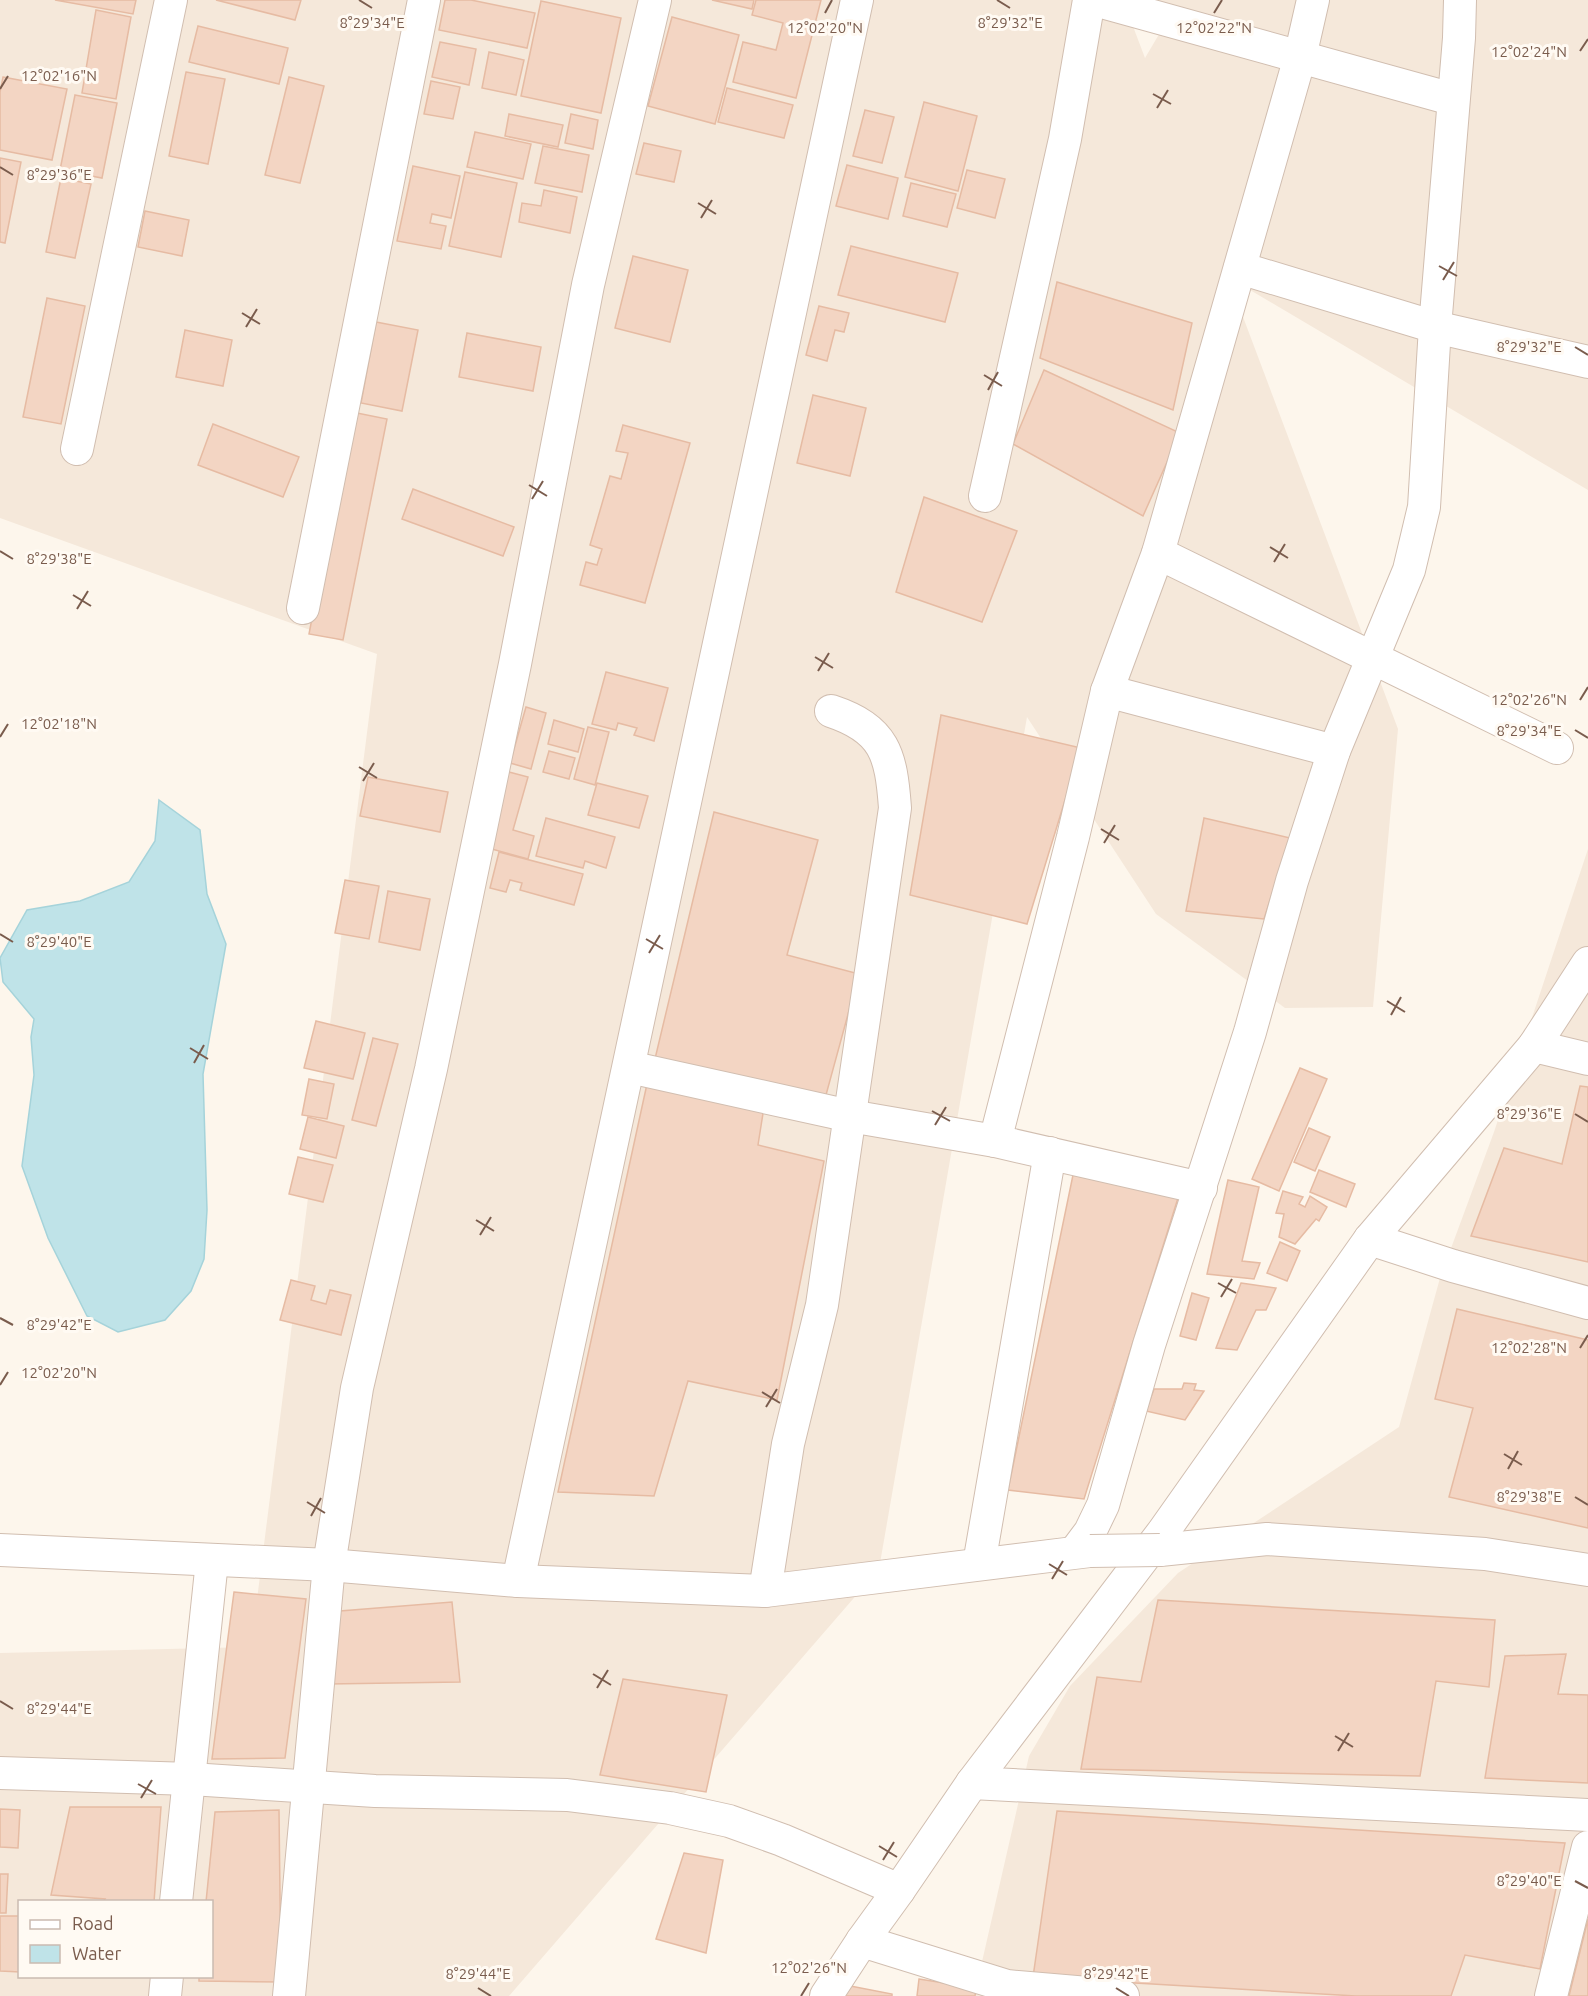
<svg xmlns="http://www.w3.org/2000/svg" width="1588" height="1996" font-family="Ubuntu,sans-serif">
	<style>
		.residential { fill: #f5e8da; fill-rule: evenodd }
		.water { fill: #bfe3e8; stroke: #a5d3da; stroke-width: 1.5 }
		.building { fill: #f3d5c3; stroke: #e6bba3; stroke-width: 1.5 }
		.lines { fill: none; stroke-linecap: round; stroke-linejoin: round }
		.street-casing { stroke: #d1beb0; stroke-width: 34 }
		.street { stroke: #fff; stroke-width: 32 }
		.street-bridge-casing { stroke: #d1beb0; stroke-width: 34; stroke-linecap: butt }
		.street-bridge { stroke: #fff; stroke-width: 32 }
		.ticks { fill: none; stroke: #7a5c4d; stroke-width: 2 }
		.ticks-label { font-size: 15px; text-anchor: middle; fill: #7a5c4d; stroke: #fffaf3; stroke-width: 6; stroke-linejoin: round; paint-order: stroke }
	</style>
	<rect width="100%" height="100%" fill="#fdf6ec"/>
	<g class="residential">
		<path d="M0,0H1123L1145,58L1171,14L1130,0H1588V490L1228,277L1398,729L1373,1007L1285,1008L1156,914L1027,717L879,1569L509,1996H0V1653L251,1647L377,654L0,518ZM20,1902H212V1976H20Z"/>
		<path d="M1588,849V1996H971L976,1988L1029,1756L1070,1686L1178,1573L1399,1427L1440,1278L1494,1132Z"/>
	</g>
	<path class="water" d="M159,800L200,830L207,894L226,944L203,1074L207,1210L204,1259L191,1291L165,1320L118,1332L87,1316L48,1238L22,1166L34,1075L31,1037L34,1019L3,982L0,958L27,910L80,901L129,882L155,841Z"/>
	<g class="building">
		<path d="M55,0H136L133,14Z"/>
		<path d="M216,0H301L295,20Z"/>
		<path d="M445,0H471L535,13L527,48L439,30Z"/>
		<path d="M712,0H754L752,9Z"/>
		<path d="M756,0H821L796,98L733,82L743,42L776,50L783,23L752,15Z"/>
		<path d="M541,1L621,18L601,113L521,96Z"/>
		<path d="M96,10L131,17L116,99L82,93Z"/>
		<path d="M672,17L739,35L715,124L648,106Z"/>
		<path d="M198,26L288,48L279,84L189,62Z"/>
		<path d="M440,42L476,49L469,85L432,77Z"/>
		<path d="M489,52L524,60L516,95L482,88Z"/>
		<path d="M186,72L225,79L208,164L169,156Z"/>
		<path d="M3,77L67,89L52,160L0,150V92Z"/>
		<path d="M289,77L324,86L300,183L265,175Z"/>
		<path d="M431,81L460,87L453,119L424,114Z"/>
		<path d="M727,88L793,105L784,138L718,122Z"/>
		<path d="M75,95L117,103L102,178L60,170Z"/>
		<path d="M924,102L977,116L958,191L905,177Z"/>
		<path d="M865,110L894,117L882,163L853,156Z"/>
		<path d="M509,114L563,125L558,147L505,136Z"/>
		<path d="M571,114L598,120L593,149L565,143Z"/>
		<path d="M475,132L531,144L523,179L467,167Z"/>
		<path d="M644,143L681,151L674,182L636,174Z"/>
		<path d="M543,146L589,155L582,192L535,183Z"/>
		<path d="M0,158L21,162L5,243L0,242Z"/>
		<path d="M847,165L898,178L888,219L836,206Z"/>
		<path d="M413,166L460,176L451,218L432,214L430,223L446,226L441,249L397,241Z"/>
		<path d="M967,170L1005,179L995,218L957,208Z"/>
		<path d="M465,172L517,183L501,257L449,246Z"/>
		<path d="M61,178L91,184L75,258L46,252Z"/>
		<path d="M911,183L956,194L947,227L903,216Z"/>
		<path d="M544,190L577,197L570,233L519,222L522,203L541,206Z"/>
		<path d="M145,211L189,220L182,256L138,247Z"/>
		<path d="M851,246L958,273L945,322L838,295Z"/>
		<path d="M633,256L688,270L670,342L615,328Z"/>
		<path d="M1057,282L1192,323L1173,410L1040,358Z"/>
		<path d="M47,298L85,306L61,424L23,417Z"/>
		<path d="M819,306L849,313L844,332L835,330L827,361L806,355Z"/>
		<path d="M376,322L418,330L402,411L361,403Z"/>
		<path d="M185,330L232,340L223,386L176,377Z"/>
		<path d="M467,333L541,347L533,391L459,377Z"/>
		<path d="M1044,370L1180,433L1143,516L1013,444Z"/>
		<path d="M813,395L866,408L850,476L797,463Z"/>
		<path d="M352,412L387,419L343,640L309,634Z"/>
		<path d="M213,424L299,457L283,497L198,465Z"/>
		<path d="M623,425L690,443L645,603L580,585L586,562L597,565L602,549L590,545L610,476L621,479L628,453L616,451Z"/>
		<path d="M413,489L514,527L503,556L402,519Z"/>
		<path d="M924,497L1017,531L982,622L896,592Z"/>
		<path d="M606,672L668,688L654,741L634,735L637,728L618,723L616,730L592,724Z"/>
		<path d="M526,707L546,713L531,769L510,763Z"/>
		<path d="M941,715L1081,748L1027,924L910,895Z"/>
		<path d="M554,720L584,729L578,752L548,744Z"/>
		<path d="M588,727L609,732L595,785L574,779Z"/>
		<path d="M549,751L575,758L569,779L543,772Z"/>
		<path d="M509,772L528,777L513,830L534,836L528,859L488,848Z"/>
		<path d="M368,777L448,792L440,832L360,816Z"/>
		<path d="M597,783L648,796L639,828L588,815Z"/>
		<path d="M714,812L818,840L787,955L859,974L826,1095L654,1063Z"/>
		<path d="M546,818L615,837L606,868L585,861L583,868L536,856Z"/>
		<path d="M1204,818L1290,838L1264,919L1186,911Z"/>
		<path d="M499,852L583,874L574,905L520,890L522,883L510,880L506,892L490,888Z"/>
		<path d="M345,880L379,886L369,939L335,933Z"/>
		<path d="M388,891L430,899L420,950L379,942Z"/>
		<path d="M316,1021L365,1033L353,1079L304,1068Z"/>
		<path d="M373,1038L398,1044L376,1126L352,1120Z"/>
		<path d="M1300,1068L1327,1079L1279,1191L1252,1179Z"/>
		<path d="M309,1079L334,1084L327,1119L302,1115Z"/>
		<path d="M647,1084L764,1107L758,1145L824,1161L777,1400L688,1381L654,1496L558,1492Z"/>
		<path d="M1580,1086L1588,1087V1262L1471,1236L1504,1148L1562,1164Z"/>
		<path d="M308,1117L344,1126L336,1158L300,1149Z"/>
		<path d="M1309,1128L1330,1137L1315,1171L1294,1162Z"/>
		<path d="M298,1157L333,1165L323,1202L289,1194Z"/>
		<path d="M1319,1170L1355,1184L1346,1207L1310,1192Z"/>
		<path d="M1073,1175L1178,1198L1084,1499L1008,1490Z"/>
		<path d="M1228,1180L1259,1187L1242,1261L1260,1263L1254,1279L1207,1274Z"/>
		<path d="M1283,1191L1303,1197L1299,1204L1305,1207L1310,1196L1327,1207L1319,1221L1316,1219L1295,1244L1279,1237L1284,1214L1276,1213Z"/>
		<path d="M1280,1242L1300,1251L1287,1281L1267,1273Z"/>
		<path d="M291,1280L315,1286L311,1300L326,1304L330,1290L351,1295L341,1335L280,1320Z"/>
		<path d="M1241,1283L1276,1288L1266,1310H1256L1237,1350L1216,1348Z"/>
		<path d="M1192,1293L1209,1298L1196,1340L1180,1336Z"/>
		<path d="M1457,1309L1588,1340V1528L1449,1497L1473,1408L1435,1399Z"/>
		<path d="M1184,1383L1196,1384L1194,1390L1204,1391L1185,1420L1146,1411L1154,1389H1182Z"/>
		<path d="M234,1592L306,1599L285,1758L212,1759Z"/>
		<path d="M1158,1600L1495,1620L1489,1687L1436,1681L1420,1776L1081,1769L1097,1677L1141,1682Z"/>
		<path d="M452,1602L460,1682L328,1684L340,1611Z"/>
		<path d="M1566,1654L1558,1694L1588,1695V1783L1485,1778L1505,1656Z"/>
		<path d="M623,1679L727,1695L706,1792L600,1775Z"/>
		<path d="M70,1807H161L154,1902H103L105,1899L51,1895Z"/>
		<path d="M0,1809L20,1810L18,1848L0,1847Z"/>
		<path d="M279,1810L281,1982L199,1981V1976H212V1902H206L215,1812Z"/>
		<path d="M1057,1811L1565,1843L1540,1969L1465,1955L1451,1996H1356L1033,1977Z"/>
		<path d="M684,1853L723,1860L706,1953L656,1939Z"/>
		<path d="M0,1874H8L6,1913H0Z"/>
		<path d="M0,1916H20V1972L0,1971Z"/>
		<path d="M1588,1919V1996H1569Z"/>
		<path d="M919,1979L976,1988L975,1996H917Z"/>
		<path d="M835,1983L892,1994V1996H834Z"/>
	</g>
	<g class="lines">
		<defs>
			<g id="street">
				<path d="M1095,0L1452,99"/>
				<path d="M1240,268L1435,327L1588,362"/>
				<path d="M77,449L171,0"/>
				<path d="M985,496L1065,139L1089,0"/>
				<path d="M1158,553L1557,748"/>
				<path d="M303,608L424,0"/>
				<path d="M1107,691L1334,751"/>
				<path d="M1534,1046L1588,1059"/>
				<path d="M629,1067L850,1116L995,1141L1201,1188"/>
				<path d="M995,1141L1073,837L1107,691L1158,553L1300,57L1313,0"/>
				<path d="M1370,1239L1453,1266L1588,1303"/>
				<path d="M0,1550L329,1565L518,1581L765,1591L1090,1551"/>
				<path d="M1160,1550L1267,1539L1485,1554L1588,1570"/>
				<path d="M1075,1552L1090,1532L1103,1505L1149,1345L1250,1032L1292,881L1334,751L1409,570L1424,507L1435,327L1459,38L1460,0"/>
				<path d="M979,1564L1050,1153"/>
				<path d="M518,1581L857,0"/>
				<path d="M765,1591L788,1444L822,1305L895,808C891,754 885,729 831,711"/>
				<path d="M0,1773L191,1779L375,1791L567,1795L670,1808L729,1821L782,1840L899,1890"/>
				<path d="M972,1783L1588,1815"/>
				<path d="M176,1902L212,1561"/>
				<path d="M862,1941L1007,1986L1123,1996"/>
				<path d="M165,1996L167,1976"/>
				<path d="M289,1996L329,1565L357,1388L431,1069L515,664L588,285L655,0"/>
				<path d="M826,1996L862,1941L899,1890L972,1783L1163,1532L1370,1239L1534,1046L1588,963"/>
				<path d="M1551,1996L1588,1847"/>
			</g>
		</defs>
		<use href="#street" class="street-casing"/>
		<use href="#street" class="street"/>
		<defs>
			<path id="street-bridge" d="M1090,1551L1160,1550"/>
		</defs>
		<use href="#street-bridge" class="street-bridge-casing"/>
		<use href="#street-bridge" class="street-bridge"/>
	</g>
	<path class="ticks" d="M359,0L372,8M997,0L1010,8M825,13L832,0M1214,13L1222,0M1580,51L1588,39M0,89L8,76M1153,94L1171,104M1157,108L1168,90M0,167L13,175M698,203L716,214M701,218L712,200M1439,266L1457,276M1443,280L1454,262M242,313L260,324M246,327L257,309M1575,347L1588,355M984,375L1002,386M988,390L998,372M529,485L547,496M532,499L543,481M1270,547L1288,558M0,551L13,559M1274,562L1285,544M73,595L91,606M77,609L88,591M815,657L833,668M818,671L829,653M1580,700L1588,687M1575,730L1588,738M0,737L8,724M359,767L377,778M363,781L374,763M1101,829L1119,840M1104,843L1115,825M0,934L13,942M646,939L663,949M649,953L660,935M1387,1001L1405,1012M1391,1015L1401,997M190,1048L208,1059M194,1063L204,1045M932,1111L950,1121M1575,1114L1588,1122M935,1125L946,1107M476,1220L494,1231M480,1235L491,1217M1218,1283L1236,1293M1221,1297L1232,1279M0,1318L13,1325M1580,1348L1588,1335M0,1385L8,1372M762,1392L780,1403M766,1407L777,1389M1504,1454L1522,1465M1508,1469L1518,1451M1575,1497L1588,1505M307,1502L325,1513M311,1516L321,1498M1049,1564L1067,1575M1052,1579L1063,1561M593,1674L611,1685M597,1688L608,1670M0,1701L13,1709M1335,1736L1353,1747M1338,1751L1349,1733M138,1784L156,1794M141,1798L152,1780M879,1846L897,1857M883,1860L894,1842M1575,1881L1588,1888M478,1988L491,1996M1116,1988L1129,1996M801,1996L809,1983"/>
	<g class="ticks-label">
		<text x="372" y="28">8°29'34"E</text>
		<text x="1010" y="28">8°29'32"E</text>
		<text x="1214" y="33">12°02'22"N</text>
		<text x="825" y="33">12°02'20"N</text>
		<text x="1529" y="57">12°02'24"N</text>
		<text x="59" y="81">12°02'16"N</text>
		<text x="59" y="180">8°29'36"E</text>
		<text x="1529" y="352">8°29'32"E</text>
		<text x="59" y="564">8°29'38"E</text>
		<text x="1529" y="705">12°02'26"N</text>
		<text x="59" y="729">12°02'18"N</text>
		<text x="1529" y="736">8°29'34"E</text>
		<text x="59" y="947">8°29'40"E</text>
		<text x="1529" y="1119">8°29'36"E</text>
		<text x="59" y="1330">8°29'42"E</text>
		<text x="1529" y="1353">12°02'28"N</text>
		<text x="59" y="1378">12°02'20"N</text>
		<text x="1529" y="1502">8°29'38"E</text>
		<text x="59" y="1714">8°29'44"E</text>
		<text x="1529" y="1886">8°29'40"E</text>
		<text x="809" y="1973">12°02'26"N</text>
		<text x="478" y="1979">8°29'44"E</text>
		<text x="1116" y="1979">8°29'42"E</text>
	</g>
	<rect x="18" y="1900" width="195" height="78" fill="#fffaf3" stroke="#cabbb1" stroke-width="1.5"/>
	<rect x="30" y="1920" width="30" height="9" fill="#ffffff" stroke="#cabbb1" stroke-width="1.5"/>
	<text x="72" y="1930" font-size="18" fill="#7a5c4d">Road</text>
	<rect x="30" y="1945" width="30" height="18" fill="#bfe3e8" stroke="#cabbb1" stroke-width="1.5"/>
	<text x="72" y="1960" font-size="18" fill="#7a5c4d">Water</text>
</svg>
